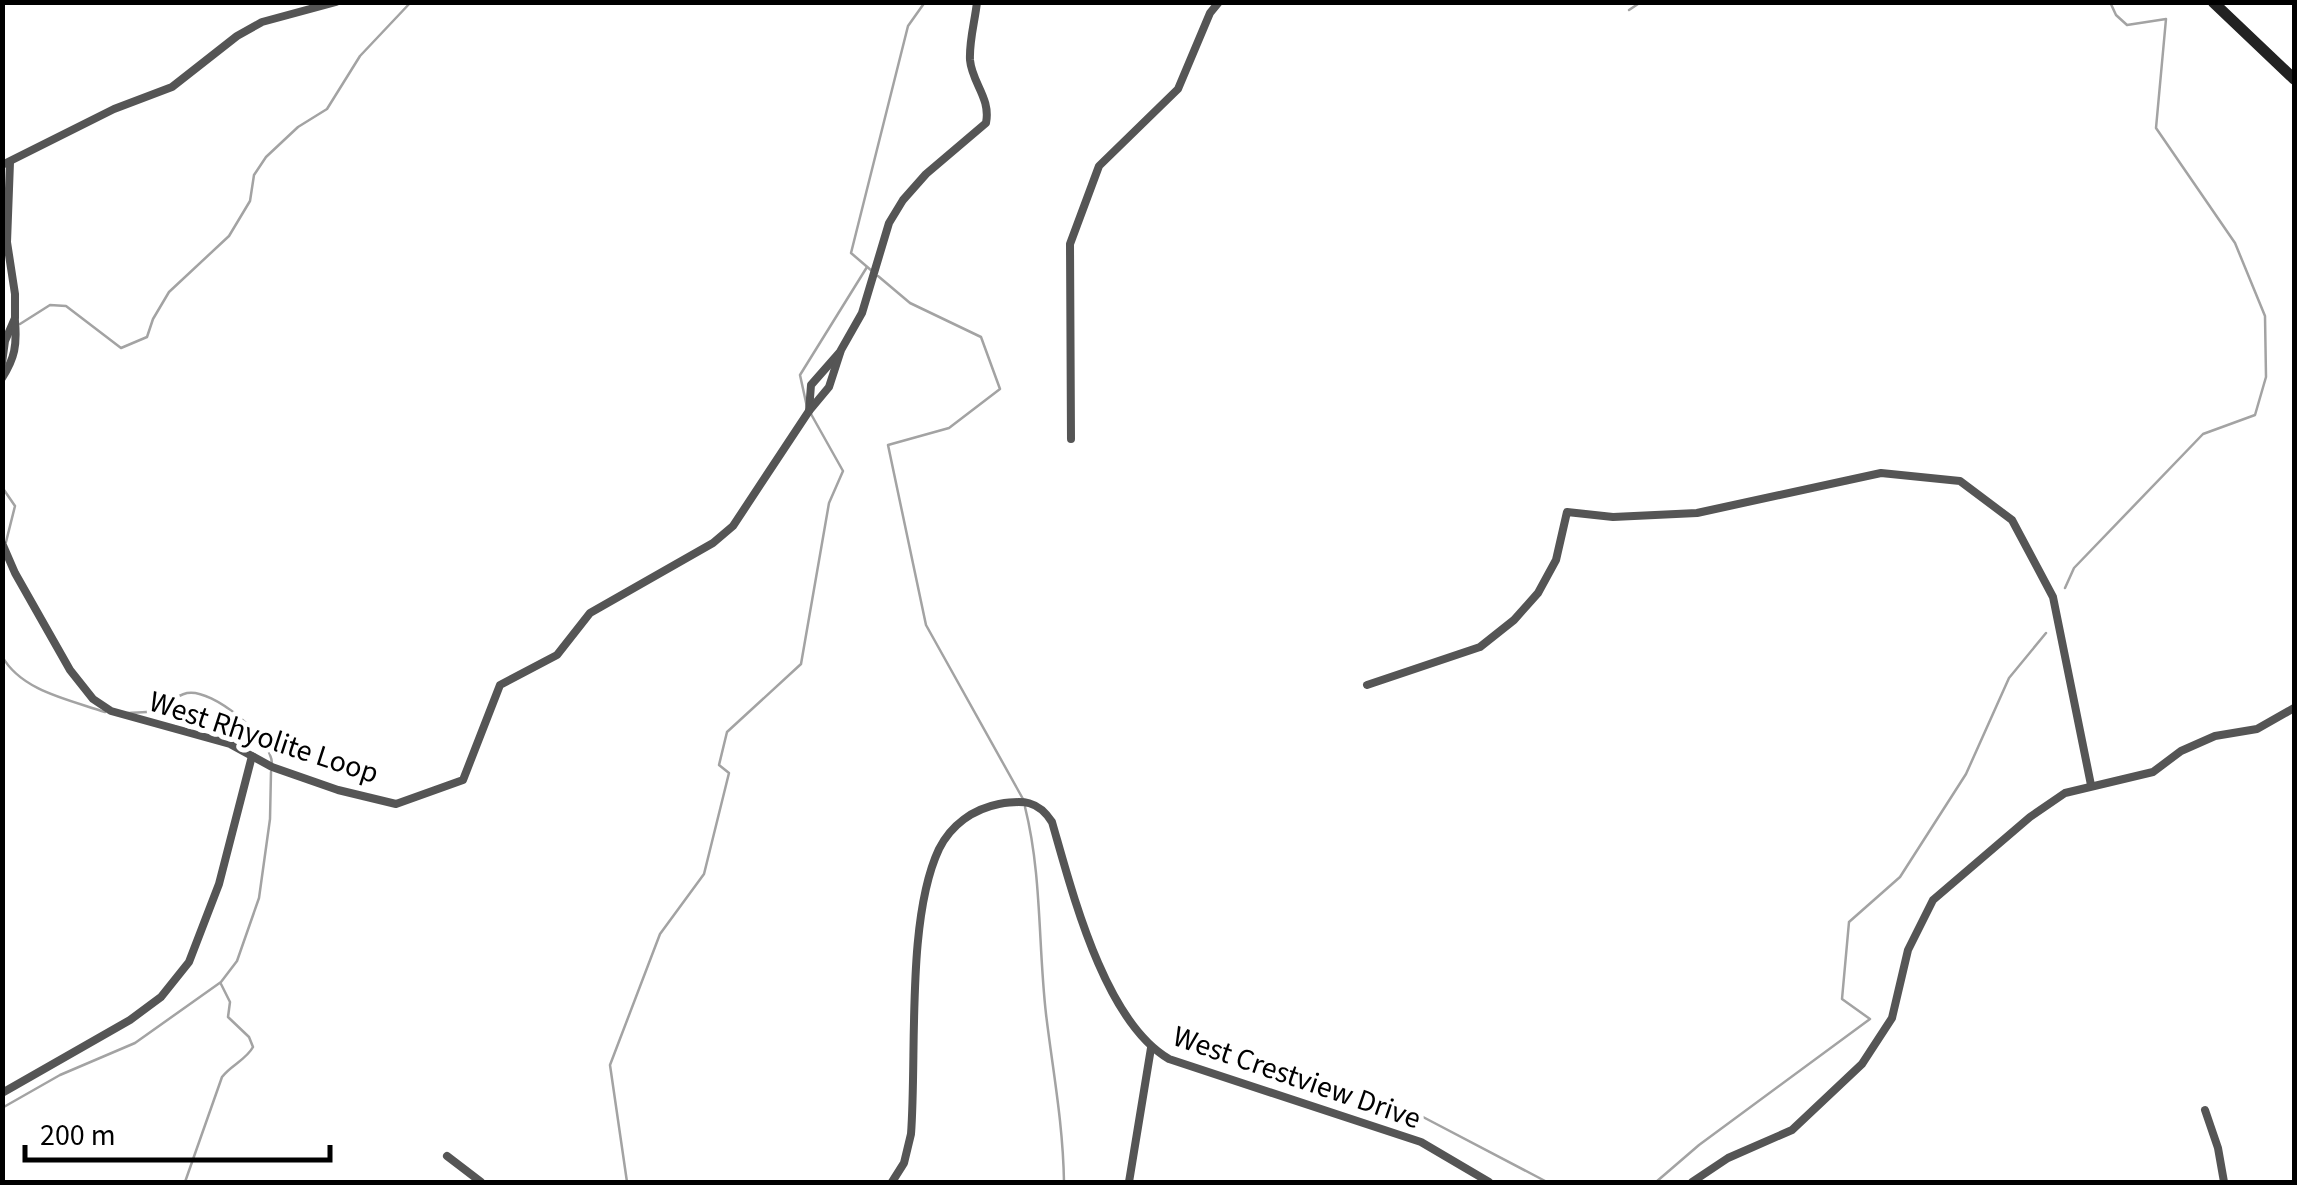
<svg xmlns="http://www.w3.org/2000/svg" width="2297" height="1185" font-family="'Source Sans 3',sans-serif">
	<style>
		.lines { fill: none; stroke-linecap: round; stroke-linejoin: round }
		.stream { stroke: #a3a3a3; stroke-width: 2.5 }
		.street { stroke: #555; stroke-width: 8 }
		.secondary { stroke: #222; stroke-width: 11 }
		.labels { text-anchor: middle; stroke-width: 10; stroke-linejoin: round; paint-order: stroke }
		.street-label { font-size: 30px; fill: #000; stroke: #fff }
	</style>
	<rect width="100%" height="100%" fill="#fff"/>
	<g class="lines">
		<g class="stream">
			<path d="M1629,10L1641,2"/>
			<path d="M872,271L851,253L908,26L925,2"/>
			<path d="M878,276L910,303L981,337L1000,389L949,428L888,445L926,625L1023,799"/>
			<path d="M20,324L50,305L66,306L121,348L147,337L153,319L169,292L229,236L250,201L254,175L266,157L298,127L327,109L360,56L411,2"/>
			<path d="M807,407L800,375L867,267"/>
			<path d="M2,487L15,506L6,542"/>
			<path d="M2065,588L2074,568L2203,434L2255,415L2266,377L2265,316L2235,243L2156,128L2166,19L2127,25L2116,15L2110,2"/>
			<path d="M2,656C21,691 70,700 105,712"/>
			<path d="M128,713C135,712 145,713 152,711C164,707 174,696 187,693C213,688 272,738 272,764"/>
			<path d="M1025,807C1042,875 1038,944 1046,1014C1053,1072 1063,1123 1064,1182"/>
			<path d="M2,1108L60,1075L135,1043L221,982L237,961L259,898L270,819L271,772"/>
			<path d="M1423,1117L1547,1182"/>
			<path d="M185,1182L222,1077C231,1065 246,1060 253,1047L249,1037L228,1017L230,1002L221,984"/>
			<path d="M627,1182L610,1065L660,934L704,874L729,773L719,765L727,732L801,664L829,503L843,471L811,414"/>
			<path d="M1656,1182L1699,1145L1870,1019L1842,999L1849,922L1900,877L1966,774L2009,678L2046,633"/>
		</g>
		<g class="street">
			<path d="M2,165L114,109L172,87L237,36L262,22L336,2"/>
			<path d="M2,363L5,341L15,318V294L7,242L10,162"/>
			<path d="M2,378C15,358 17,345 15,321"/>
			<path d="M809,411L811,385L840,352"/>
			<path d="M1071,439L1070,244L1099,166L1178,89L1210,13L1219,2"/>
			<path d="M2,543L15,573L70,670L93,699L111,711L230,744L272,767L338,790L396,804L463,780L500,685L557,655L590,613L713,543L733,526L809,411L829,387L841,350L862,313L889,223L903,200L926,174L986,123C991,98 972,83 970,60C969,41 975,21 977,2"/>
			<path d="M1367,685L1480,647L1514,620L1538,593L1556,560L1567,512L1613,517L1697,513L1881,473L1960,481L2012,520L2053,597L2091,785"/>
			<path d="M2,1093L130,1020L161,997L189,962L219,884L252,756"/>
			<path d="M2205,1110L2218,1148L2224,1182"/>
			<path d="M447,1156L481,1182"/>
			<path d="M892,1182L904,1163L911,1134C917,1054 906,919 939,849C951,825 973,809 999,804C1023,800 1038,800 1052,822C1072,891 1104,1021 1169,1059L1421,1142L1489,1182"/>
			<path d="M1129,1182L1151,1048"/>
			<path d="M1692,1182L1728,1158L1792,1130L1862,1064L1892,1018L1908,950L1933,900L2030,817L2065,793L2153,772L2181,751L2215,736L2257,729L2294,708"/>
		</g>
		<path class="secondary" d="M2213,2L2294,79"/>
	</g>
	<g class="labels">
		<g class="street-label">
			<text transform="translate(264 737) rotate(18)" y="10">West Rhyolite Loop</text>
			<text transform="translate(1297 1077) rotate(19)" y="10">West Crestview Drive</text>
		</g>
	</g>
	<rect width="2297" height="1185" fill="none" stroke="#000000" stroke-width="10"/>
	<path d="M25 1145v15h305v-15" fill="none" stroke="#000000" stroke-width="5"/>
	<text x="40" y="1145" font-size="30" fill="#000000" stroke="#ffffff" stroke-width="8" paint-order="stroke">200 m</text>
</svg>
